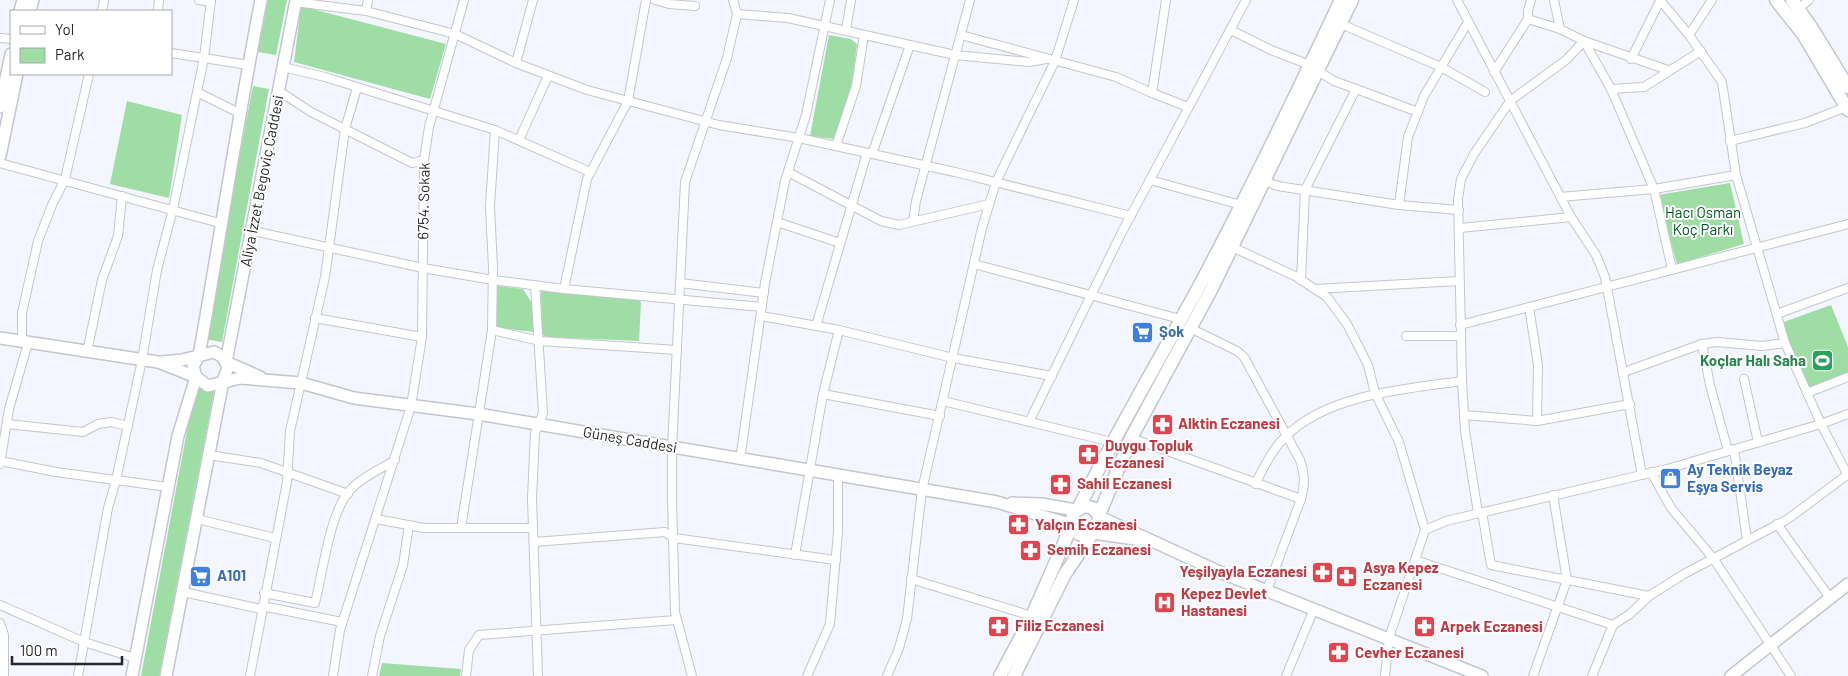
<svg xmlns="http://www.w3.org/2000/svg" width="1848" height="676" font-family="Barlow,sans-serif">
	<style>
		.green { fill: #9edda4 }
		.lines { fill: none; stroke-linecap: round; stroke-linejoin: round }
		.street-casing { stroke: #c3c6ce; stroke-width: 10 }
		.secondary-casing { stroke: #c3c6ce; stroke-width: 14 }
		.primary-casing { stroke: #c3c6ce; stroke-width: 15 }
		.street { stroke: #fff; stroke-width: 8 }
		.secondary { stroke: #fff; stroke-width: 11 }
		.primary { stroke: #fff; stroke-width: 12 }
		.labels { text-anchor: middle; stroke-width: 4; stroke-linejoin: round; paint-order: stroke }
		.street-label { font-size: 15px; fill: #26272a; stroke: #fff }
		.park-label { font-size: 15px; fill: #01571c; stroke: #fff }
		.shop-label { font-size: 15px; font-weight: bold; fill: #366cbe; stroke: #fff; text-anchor: start }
		.leisure-label { font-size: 15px; font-weight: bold; fill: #27864d; stroke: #fff; text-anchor: end }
		.health-label { font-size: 15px; font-weight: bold; fill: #be3a42; stroke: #fff; text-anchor: start }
	</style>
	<rect width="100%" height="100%" fill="#f3f6ff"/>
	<g class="green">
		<path d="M268,0H287L276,55L258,52Z"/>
		<path d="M301,6L446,44L430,99L294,62Z"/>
		<path d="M829,35L851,39L857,44L852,83L834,139L810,136Z"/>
		<path d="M253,86L269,89L222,342L204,339Z"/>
		<path d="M127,101L182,115L169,198L110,184Z"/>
		<path d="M1730,183L1744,244L1677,264L1658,195Z"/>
		<path d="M497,286L523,289L535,308L534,332L499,328L496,325Z"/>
		<path d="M544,289L637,299L641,302L639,341L546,337L542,334L541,292Z"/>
		<path d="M1831,305L1848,347V375L1808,391L1781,323Z"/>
		<path d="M195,388L214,391L159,676H141Z"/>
		<path d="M382,663L461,669L460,676H379Z"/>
	</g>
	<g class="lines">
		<defs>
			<g id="street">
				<path d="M199,0L211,2"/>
				<path d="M646,0L628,101L587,179L564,289L762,307"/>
				<path d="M655,0L669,4L695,6"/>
				<path d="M1166,0L1152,93L1188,107"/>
				<path d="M1457,0L1571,217L1596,255L1605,277L1642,475"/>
				<path d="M1554,0L1560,29"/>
				<path d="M1660,0L1689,35L1722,82L1736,175L1785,343L1821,424L1848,476"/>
				<path d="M295,2L366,11L455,34L516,63L587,90L719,125L799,138L955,172L1131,216"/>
				<path d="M1799,8L1809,0"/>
				<path d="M102,11L104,0"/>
				<path d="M158,11L159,0"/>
				<path d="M366,11L368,0"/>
				<path d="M737,14L788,18L955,55L1029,62L1046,59"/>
				<path d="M1528,19V11L1531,0"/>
				<path d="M1341,24L1441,67L1485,92"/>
				<path d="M846,30L851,0"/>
				<path d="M1231,30L1271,50L1310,65"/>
				<path d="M961,35L1116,77L1152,93"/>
				<path d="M1689,35L1712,0"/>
				<path d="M0,38L11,39"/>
				<path d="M171,53L249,65"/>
				<path d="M1631,59L1660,1"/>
				<path d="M516,63L533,0"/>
				<path d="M283,67L325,77L495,130L590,172"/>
				<path d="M1318,71L1334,81L1356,89"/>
				<path d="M1494,72L1528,19L1560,29L1584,41L1611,89L1654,189L1672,269"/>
				<path d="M1611,89L1644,87L1701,51"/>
				<path d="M279,91L311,112L412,163L424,160"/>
				<path d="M197,92L239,113"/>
				<path d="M519,140L548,76"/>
				<path d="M1730,141L1805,123L1846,107"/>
				<path d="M836,146L856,86L864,35"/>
				<path d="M872,154L910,45"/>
				<path d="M0,163L223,224"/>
				<path d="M788,172L881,221L899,225L989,204"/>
				<path d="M1150,180L1241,205"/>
				<path d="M1264,181L1278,186L1399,205L1459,210"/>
				<path d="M1560,197L1654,189L1736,175"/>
				<path d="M1399,205L1408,137L1424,96L1468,22"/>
				<path d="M913,221L916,201L970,0"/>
				<path d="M777,222L840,243"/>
				<path d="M1460,228L1571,217"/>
				<path d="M253,231L423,268L493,280L564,289"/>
				<path d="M1232,247L1295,276L1327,297L1347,324L1368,365L1375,393L1399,442L1425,530"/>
				<path d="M974,264L1180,319"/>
				<path d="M1301,280L1305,190L1356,89L1418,112"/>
				<path d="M680,283L764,293"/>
				<path d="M535,285L543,413L535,433L532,498L538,676"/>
				<path d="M1315,289L1459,281"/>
				<path d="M1529,307L1538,365L1537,421"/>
				<path d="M1777,314L1848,288"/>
				<path d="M761,316L839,330L953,358L1052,376"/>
				<path d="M315,318L422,337"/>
				<path d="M1460,325L1848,224"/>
				<path d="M816,326L867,153"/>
				<path d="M1190,328L1237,351L1244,357L1300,460C1305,475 1305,485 1301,499L1267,590"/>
				<path d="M492,330L540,341L677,350"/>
				<path d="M1406,336H1461"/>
				<path d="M22,342V313L38,241L52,205L65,179L89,74"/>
				<path d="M1702,344L1710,385L1728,451"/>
				<path d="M87,352L102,280L118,236L122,196"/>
				<path d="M1624,372L1702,344L1717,342L1762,346L1785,343"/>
				<path d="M1744,379L1758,442"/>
				<path d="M1807,393L1848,377"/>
				<path d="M823,394L940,416"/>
				<path d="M943,401L1112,442"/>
				<path d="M1464,415L1537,421L1630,404"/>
				<path d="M1029,422L1121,234L1246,0"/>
				<path d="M7,424L83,432L98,424L111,422L128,426"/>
				<path d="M1131,438L1301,499"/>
				<path d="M1734,449L1747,540"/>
				<path d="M209,455L261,463L348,494"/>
				<path d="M740,460L765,283L785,181L806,115L830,0"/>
				<path d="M0,461L56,472L168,487"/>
				<path d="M0,464L9,409L28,343"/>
				<path d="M1651,472L1671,508L1713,558L1791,676"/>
				<path d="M1255,484C1264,468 1272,449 1286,436C1329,394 1405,389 1462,381"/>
				<path d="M1482,512L1491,565L1649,596L1684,574L1788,519L1847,475"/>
				<path d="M1478,513L1465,431L1462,381L1458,199L1461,179L1474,154L1510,101L1566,60L1584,41L1668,70"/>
				<path d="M197,519L275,538"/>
				<path d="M376,519L424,528H533"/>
				<path d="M1777,524L1830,598"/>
				<path d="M461,528L492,330L493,268L490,206L495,130"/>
				<path d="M534,542L665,532L674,538L836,560"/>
				<path d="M795,555L823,394L839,330"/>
				<path d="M1415,560L1613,625L1630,614L1649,596"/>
				<path d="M911,579L1032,616"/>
				<path d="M183,592L261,609"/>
				<path d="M264,593L315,603C323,573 330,507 353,487C364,476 381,469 395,460"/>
				<path d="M0,605L84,642L135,658"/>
				<path d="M262,606L342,622"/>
				<path d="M0,623L4,635V676"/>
				<path d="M78,676L108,508L116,480L142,360L157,270L173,209L204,58L211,0"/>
				<path d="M250,676L287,482L290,431L325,277L345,129L357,88"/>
				<path d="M333,676L340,630L411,406L422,337L424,160L429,127L464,0"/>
				<path d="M372,676L380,636L403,565L409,525"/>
				<path d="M466,676L469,650L479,635L676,620"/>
				<path d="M692,676L675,612L672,499V448L685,182L727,58L737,14L733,0"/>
				<path d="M807,676L830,624L838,532V476"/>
				<path d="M887,676L899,648L907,619L922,490L982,228L996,182L1055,61L1074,0"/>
				<path d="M1286,676L1314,609"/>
				<path d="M1385,676L1389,638L1425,530L1446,521L1667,469L1821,424L1848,414"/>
				<path d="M1533,676L1567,580L1553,495"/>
				<path d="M1592,676L1613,625"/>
			</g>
			<g id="secondary">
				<path d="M20,11L23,0"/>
				<path d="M30,11L33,0"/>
				<path d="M0,107L11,54"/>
				<path d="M0,156L17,74"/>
				<path d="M0,338L158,362L196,377L208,386L240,378L301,383L354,398L478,414L997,502L1072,525"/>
				<path d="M162,362L182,360L214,352L223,357L228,367L223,381L166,676"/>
				<path d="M226,362L296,0"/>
				<path d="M226,362L260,377"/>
				<path d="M196,377L193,366L199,356C220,237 238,118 261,0"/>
				<path d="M1012,503L1042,504L1075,510"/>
				<path d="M1100,517L1222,573L1482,676"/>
				<path d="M1093,533L1142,540"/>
				<path d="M132,676L178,436L196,377"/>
				<path d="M1731,676L1848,584"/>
			</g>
			<g id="primary">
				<path d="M1776,0L1803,34L1848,110"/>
				<path d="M1792,0L1811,27L1848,87"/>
				<path d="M1079,507C1117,431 1161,357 1202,281C1251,189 1296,95 1341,0"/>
				<path d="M1099,515L1131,438L1211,290L1352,0"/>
				<path d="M1071,523L1074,512L1084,506L1093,508L1099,515L1098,528L1089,535L1079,534L1072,525"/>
				<path d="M1000,676L1032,616L1072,525"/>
				<path d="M1014,676L1065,574L1092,534"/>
			</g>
		</defs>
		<use href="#street" class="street-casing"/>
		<use href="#secondary" class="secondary-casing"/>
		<use href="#primary" class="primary-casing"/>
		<use href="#street" class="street"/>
		<use href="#secondary" class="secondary"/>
		<use href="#primary" class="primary"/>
	</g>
	<defs>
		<symbol id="supermarket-square" viewBox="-11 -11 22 22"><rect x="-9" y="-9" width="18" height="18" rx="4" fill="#3f7fe0" stroke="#fff"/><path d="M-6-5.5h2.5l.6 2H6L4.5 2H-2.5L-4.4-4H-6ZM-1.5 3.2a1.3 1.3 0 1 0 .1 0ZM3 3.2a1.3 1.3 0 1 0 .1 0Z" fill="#fff"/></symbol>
		<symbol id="stadium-square" viewBox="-11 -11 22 22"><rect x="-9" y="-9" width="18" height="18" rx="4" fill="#2e9e5b" stroke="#fff"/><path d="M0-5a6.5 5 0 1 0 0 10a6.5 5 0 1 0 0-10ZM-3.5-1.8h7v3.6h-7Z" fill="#fff"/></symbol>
		<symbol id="pharmacy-square" viewBox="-11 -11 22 22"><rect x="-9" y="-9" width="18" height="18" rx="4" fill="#e0444e" stroke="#fff"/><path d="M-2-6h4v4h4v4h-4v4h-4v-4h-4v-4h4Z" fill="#fff"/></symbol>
		<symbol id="shop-square" viewBox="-11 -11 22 22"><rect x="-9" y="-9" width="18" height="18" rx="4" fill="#3f7fe0" stroke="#fff"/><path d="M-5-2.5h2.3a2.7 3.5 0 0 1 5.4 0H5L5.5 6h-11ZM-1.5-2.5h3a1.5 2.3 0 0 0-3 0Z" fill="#fff"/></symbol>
		<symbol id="hospital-square" viewBox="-11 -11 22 22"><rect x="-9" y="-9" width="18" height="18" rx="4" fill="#e0444e" stroke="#fff"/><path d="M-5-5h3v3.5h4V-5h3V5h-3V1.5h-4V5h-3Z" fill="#fff"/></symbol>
	</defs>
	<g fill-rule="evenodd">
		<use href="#supermarket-square" x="1130" y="320" width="25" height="25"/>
		<use href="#stadium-square" x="1810" y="348" width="25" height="25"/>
		<use href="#pharmacy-square" x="1150" y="412" width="25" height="25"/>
		<use href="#pharmacy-square" x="1076" y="442" width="25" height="25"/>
		<use href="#shop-square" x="1658" y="466" width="25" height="25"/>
		<use href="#pharmacy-square" x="1048" y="472" width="25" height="25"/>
		<use href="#pharmacy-square" x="1006" y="512" width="25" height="25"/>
		<use href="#pharmacy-square" x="1018" y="538" width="25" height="25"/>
		<use href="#pharmacy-square" x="1310" y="560" width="25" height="25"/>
		<use href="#supermarket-square" x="188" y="564" width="25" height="25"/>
		<use href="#pharmacy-square" x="1334" y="564" width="25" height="25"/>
		<use href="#hospital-square" x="1152" y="590" width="25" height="25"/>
		<use href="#pharmacy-square" x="986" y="614" width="25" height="25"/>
		<use href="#pharmacy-square" x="1412" y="614" width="25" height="25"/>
		<use href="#pharmacy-square" x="1326" y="640" width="25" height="25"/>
	</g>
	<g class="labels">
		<g class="street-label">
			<text transform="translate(262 181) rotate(-79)" y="5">Aliya İzzet Begoviç Caddesi</text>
			<text transform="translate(424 201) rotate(-89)" y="5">6754. Sokak</text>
			<text transform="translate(630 440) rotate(10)" y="5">Güneş Caddesi</text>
		</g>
		<g class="park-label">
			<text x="1703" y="218">Hacı Osman<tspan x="1703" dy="17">Koç Parkı</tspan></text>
		</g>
		<g class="shop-label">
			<text x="1159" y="337">Şok</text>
			<text x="1687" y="475">Ay Teknik Beyaz<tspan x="1687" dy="17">Eşya Servis</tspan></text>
			<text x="217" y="581">A101</text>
		</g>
		<g class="leisure-label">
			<text x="1806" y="366">Koçlar Halı Saha</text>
		</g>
		<g class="health-label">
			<text x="1178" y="429">Alktin Eczanesi</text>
			<text x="1105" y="451">Duygu Topluk<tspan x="1105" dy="17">Eczanesi</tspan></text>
			<text x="1077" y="489">Sahil Eczanesi</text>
			<text x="1035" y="530">Yalçın Eczanesi</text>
			<text x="1047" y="555">Semih Eczanesi</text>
			<text x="1363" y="573">Asya Kepez<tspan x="1363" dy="17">Eczanesi</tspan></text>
			<text x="1307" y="577" text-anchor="end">Yeşilyayla Eczanesi</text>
			<text x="1181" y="599">Kepez Devlet<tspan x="1181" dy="17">Hastanesi</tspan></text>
			<text x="1015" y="631">Filiz Eczanesi</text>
			<text x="1440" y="632">Arpek Eczanesi</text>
			<text x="1355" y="658">Cevher Eczanesi</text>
		</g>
	</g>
	<rect x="10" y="10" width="162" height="65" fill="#ffffff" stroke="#a8a9aa"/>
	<rect x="20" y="26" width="25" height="8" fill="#ffffff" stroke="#a8a9aa"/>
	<text x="55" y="35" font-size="15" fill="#26272a">Yol</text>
	<rect x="20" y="48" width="25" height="15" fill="#9edda4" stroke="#a8a9aa"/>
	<text x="55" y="60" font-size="15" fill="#26272a">Park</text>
	<path d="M12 656v8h110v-8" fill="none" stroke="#26272a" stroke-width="2.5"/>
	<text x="20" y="656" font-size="15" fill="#26272a" stroke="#ffffff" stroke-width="4" paint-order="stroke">100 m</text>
</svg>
